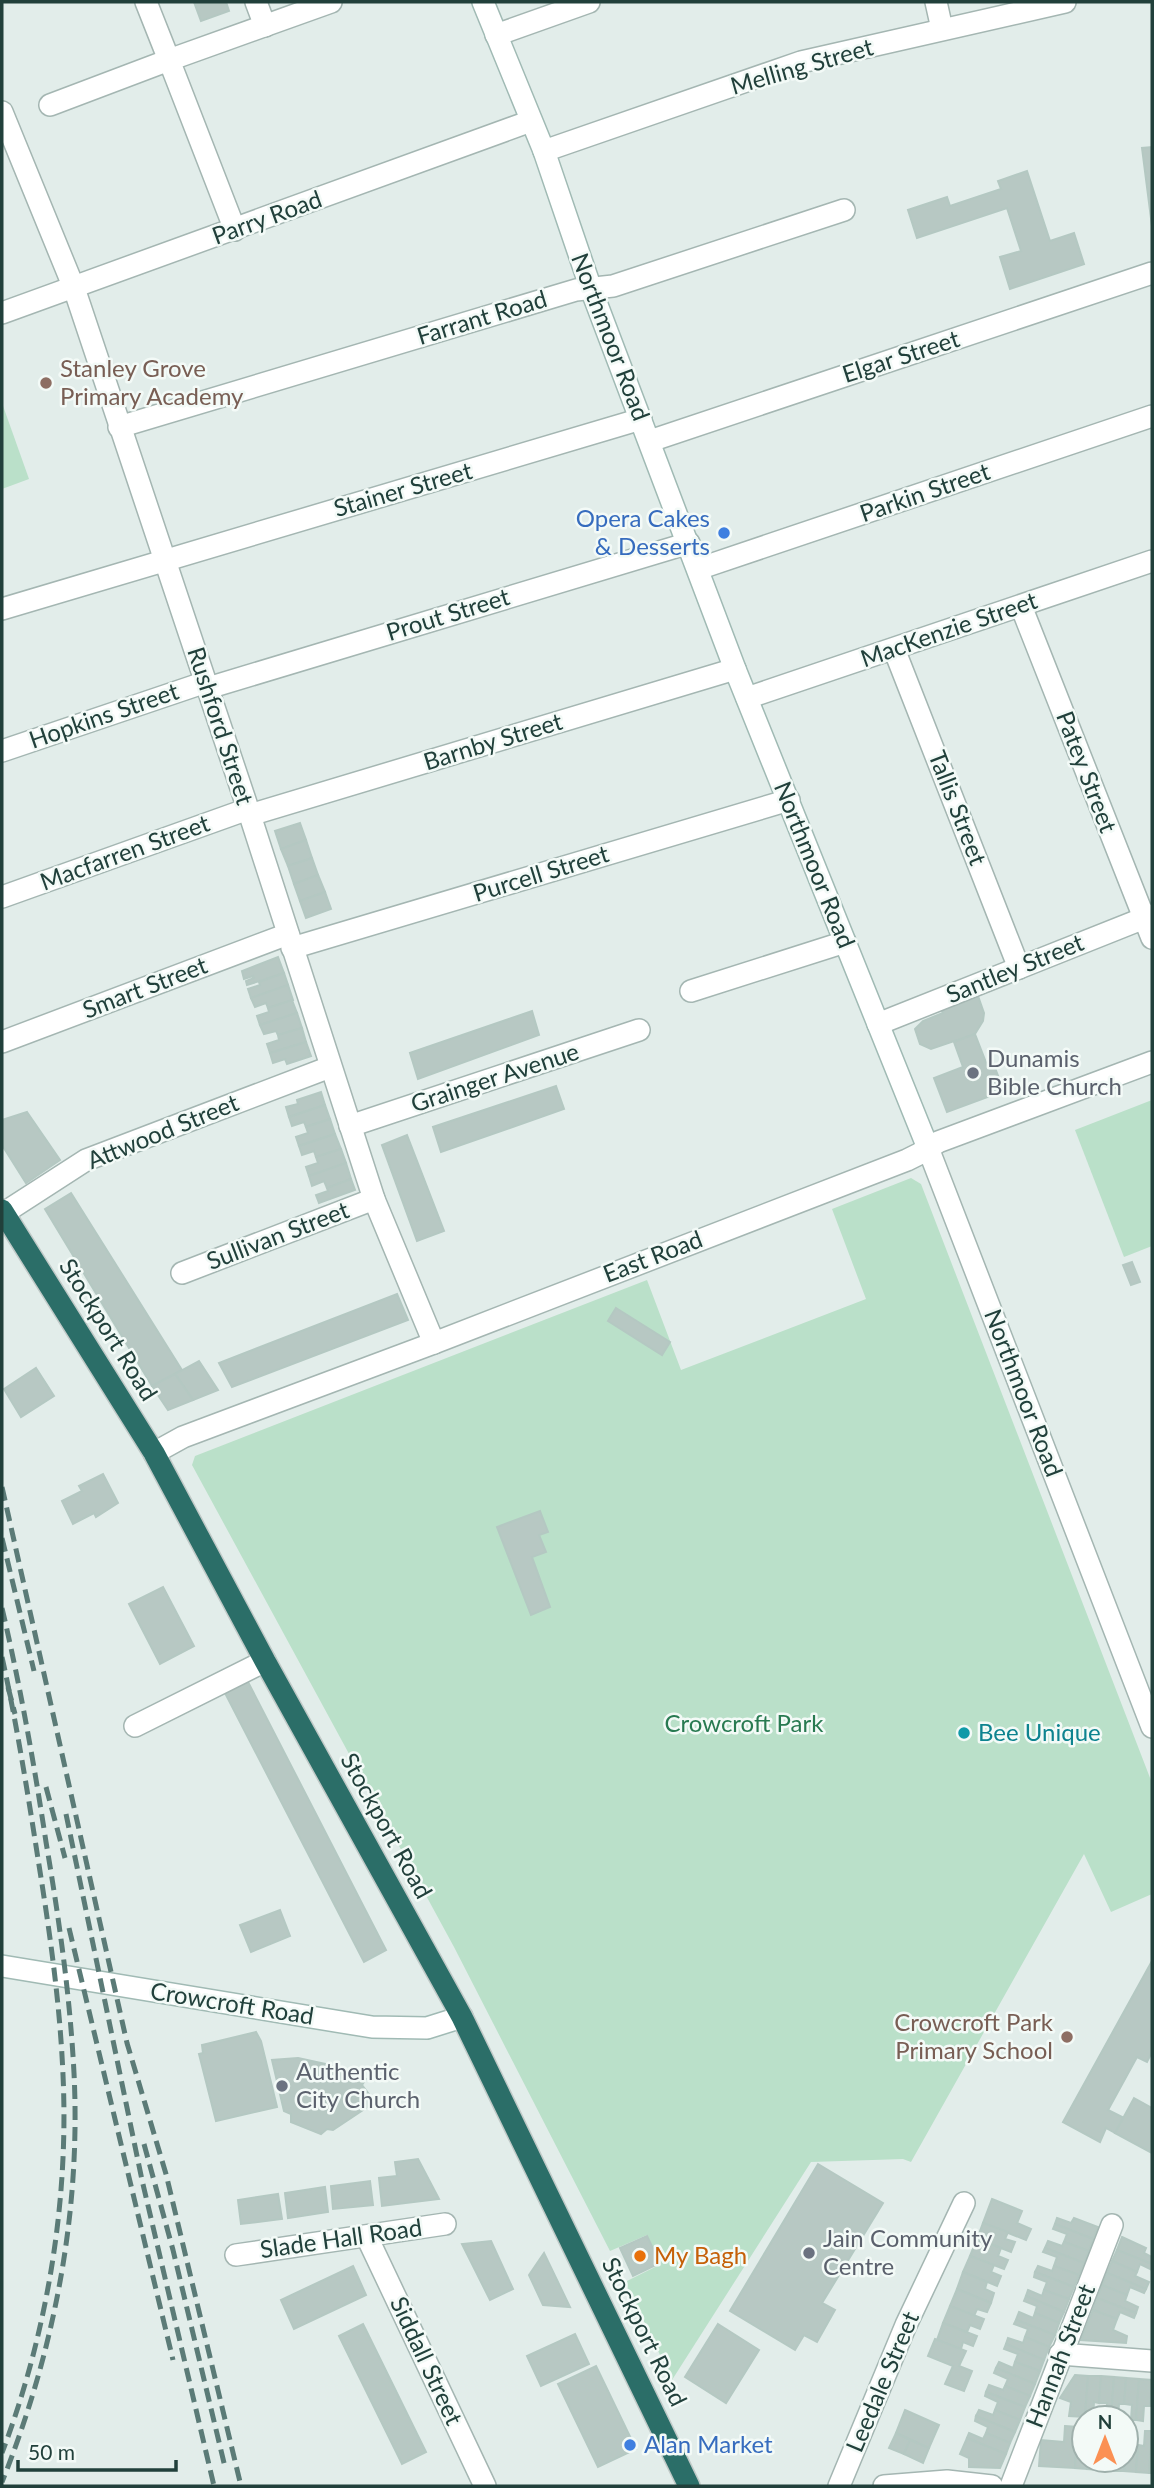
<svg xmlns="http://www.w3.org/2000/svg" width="1154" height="2488" font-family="Lato,sans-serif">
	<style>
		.green { fill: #bae0c9 }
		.building { fill: #b7c8c3; stroke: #b4c8c2; stroke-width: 2 }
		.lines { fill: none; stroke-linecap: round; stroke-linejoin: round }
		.street-casing { stroke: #a4b6b2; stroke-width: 24 }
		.secondary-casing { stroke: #a0bab4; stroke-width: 24 }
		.highway-casing { stroke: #c1cac8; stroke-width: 24 }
		.street { stroke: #fff; stroke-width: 21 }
		.secondary { stroke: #fff; stroke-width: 21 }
		.highway { stroke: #2b6e68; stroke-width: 21 }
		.rail { stroke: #5b7b77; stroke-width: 5; stroke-dasharray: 14 7; stroke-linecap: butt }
		.education-dot { fill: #8d6e63; stroke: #f3faf7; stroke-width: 2.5 }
		.shop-dot { fill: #3f7fe0; stroke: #f3faf7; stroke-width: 2.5 }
		.worship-dot { fill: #6b7280; stroke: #f3faf7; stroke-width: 2.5 }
		.culture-dot { fill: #0f9aa8; stroke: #f3faf7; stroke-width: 2.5 }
		.food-dot { fill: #e8710a; stroke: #f3faf7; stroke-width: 2.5 }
		.labels { text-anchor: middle; stroke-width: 5; stroke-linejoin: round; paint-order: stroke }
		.street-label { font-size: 24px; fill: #21403b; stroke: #f3faf7 }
		.education-label { font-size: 24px; fill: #785e54; stroke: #f3faf7; text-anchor: start }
		.shop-label { font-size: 24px; fill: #366cbe; stroke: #f3faf7; text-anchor: end }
		.worship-label { font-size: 24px; fill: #5b616d; stroke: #f3faf7; text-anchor: start }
		.park-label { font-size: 24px; fill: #287a51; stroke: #f3faf7 }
		.culture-label { font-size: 24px; fill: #0d838f; stroke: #f3faf7; text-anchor: start }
		.food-label { font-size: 24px; fill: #c56008; stroke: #f3faf7; text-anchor: start }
	</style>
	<rect width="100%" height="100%" fill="#e2edea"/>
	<g class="green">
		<path d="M2,403L29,479L2,489Z"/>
		<path d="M1152,1100V1246L1124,1257L1075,1130Z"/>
		<path d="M911,1178L921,1184L1152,1783V1894L1111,1912L1084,1854L911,2162L903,2159L811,2162L672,2380L625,2282L661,2264L647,2235L610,2251L454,1947L192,1465L195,1456L647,1280L681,1370L866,1299L832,1209Z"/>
	</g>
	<g class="building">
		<path d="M194,2H226L229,11L201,21Z"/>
		<path d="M1152,147V226L1142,148Z"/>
		<path d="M1027,171L1050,241L1074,233L1084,264L1010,289L1000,257L1021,251L1007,208L917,238L908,210L947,197L950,206L1001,189L998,181Z"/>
		<path d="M300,823L306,840L281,849L275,831Z"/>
		<path d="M306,840L312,858L288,866L281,849Z"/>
		<path d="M312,858L318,875L294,884L288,866Z"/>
		<path d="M318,875L325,892L300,901L294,884Z"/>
		<path d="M325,892L331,909L306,918L300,901Z"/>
		<path d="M278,957L284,973L247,985L246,981L254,978L253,976L244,979L242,971Z"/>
		<path d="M284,973L288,985L251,998L248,989L260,985L259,982Z"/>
		<path d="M288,985L293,1000L268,1008L266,1003L255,1007L251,998Z"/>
		<path d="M977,993L984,1013L983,1021L975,1034L931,1049L920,1044L915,1029L923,1021L943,1013L939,1004Z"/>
		<path d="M292,1000L297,1013L260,1025L257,1016L269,1012L268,1008Z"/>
		<path d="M532,1011L539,1035L418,1079L410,1053Z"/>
		<path d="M297,1013L302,1028L278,1035L276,1031L264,1034L260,1025Z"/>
		<path d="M302,1028L306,1042L270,1053L267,1044L279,1040L278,1035Z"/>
		<path d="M975,1034L987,1065L993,1063L1004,1091L947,1112L934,1078L963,1067L954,1042Z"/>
		<path d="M306,1042L311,1056L287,1064L285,1059L273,1063L270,1053Z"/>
		<path d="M556,1086L564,1109L441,1152L433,1127Z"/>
		<path d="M321,1092L325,1105L289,1117L286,1107L298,1104L297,1100Z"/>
		<path d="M325,1105L330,1119L306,1127L304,1122L292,1126L289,1117Z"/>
		<path d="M27,1112L60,1160L26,1183L2,1145V1120Z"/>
		<path d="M330,1119L335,1134L299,1146L296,1137L308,1133L306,1127Z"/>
		<path d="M335,1134L341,1149L316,1157L314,1151L302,1155L299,1146Z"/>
		<path d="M407,1135L444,1231L417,1241L382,1145Z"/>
		<path d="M341,1149L346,1163L309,1176L306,1167L318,1163L316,1157Z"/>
		<path d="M346,1163L351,1179L327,1188L324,1181L312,1186L309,1176Z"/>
		<path d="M351,1179L355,1190L319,1203L316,1195L328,1191L327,1188Z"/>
		<path d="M71,1193L182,1370L152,1386L45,1209Z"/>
		<path d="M1132,1262L1140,1282L1131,1285L1123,1265Z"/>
		<path d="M397,1294L408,1320L232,1387L219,1363Z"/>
		<path d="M616,1308L670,1342L662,1355L608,1321Z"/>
		<path d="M199,1361L218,1390L193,1400L175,1374Z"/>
		<path d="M36,1368L54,1396L21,1417L4,1389Z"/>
		<path d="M175,1374L193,1400L168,1410L152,1386Z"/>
		<path d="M103,1474L118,1503L96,1517L94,1513L73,1524L62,1501L82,1491L79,1486Z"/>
		<path d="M540,1511L548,1532L539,1535L546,1552L532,1557L550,1607L531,1615L497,1527Z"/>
		<path d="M163,1587L194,1646L160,1664L129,1604Z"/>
		<path d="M248,1682L386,1950L364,1962L225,1693Z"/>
		<path d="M280,1910L290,1936L251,1952L240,1925Z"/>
		<path d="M1152,1961V2052L1147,2062L1137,2057L1108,2110L1124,2118L1115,2133L1106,2128L1100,2142L1063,2122Z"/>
		<path d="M256,2032L261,2041L277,2107L216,2121L199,2054L203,2053L202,2045Z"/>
		<path d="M298,2058L330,2065L357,2081L361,2075L366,2079L362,2085L375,2102L333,2130L327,2129L321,2134L291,2122V2114L284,2111L272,2060Z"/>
		<path d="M1134,2098L1152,2108V2153L1115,2133Z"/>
		<path d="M418,2159L439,2199L382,2206L379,2178L397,2176L395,2162Z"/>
		<path d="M818,2164L883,2203L822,2303L835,2310L817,2342L804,2335L795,2350L730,2311Z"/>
		<path d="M370,2181L373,2205L333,2209L331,2186Z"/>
		<path d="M325,2187L328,2212L288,2218L285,2193Z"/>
		<path d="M278,2194L282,2219L241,2224L238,2200Z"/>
		<path d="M992,2199L1022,2211L1017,2223L1031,2229L1026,2240L983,2223Z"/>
		<path d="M1057,2218L1071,2223L1074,2218L1098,2227L1093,2239L1055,2224Z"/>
		<path d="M983,2223L1008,2232L1005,2239L1015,2242L1011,2252L977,2239Z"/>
		<path d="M1055,2224L1093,2239L1089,2251L1064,2242L1067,2234L1053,2229Z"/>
		<path d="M647,2236L660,2263L633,2276L620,2248Z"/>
		<path d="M1122,2237L1146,2248L1144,2253L1152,2257V2264L1117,2250Z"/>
		<path d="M977,2239L1001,2248L998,2256L1008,2260L1004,2269L970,2256Z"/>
		<path d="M491,2241L513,2289L490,2300L462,2244Z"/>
		<path d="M1048,2241L1062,2246L1064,2242L1089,2251L1084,2263L1045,2248Z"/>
		<path d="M1045,2248L1084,2263L1079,2275L1054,2266L1057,2257L1043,2252Z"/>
		<path d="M1117,2250L1152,2264V2270L1140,2264L1137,2272L1112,2261Z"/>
		<path d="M544,2253L570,2307L543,2305L529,2275Z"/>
		<path d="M970,2256L994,2265L991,2272L1001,2276L997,2286L963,2272Z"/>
		<path d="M1112,2261L1137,2272L1135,2276L1149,2282L1146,2289L1107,2273Z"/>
		<path d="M353,2266L366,2295L294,2329L281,2300Z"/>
		<path d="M1038,2266L1052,2271L1054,2266L1079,2275L1074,2287L1035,2272Z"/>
		<path d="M963,2272L987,2282L985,2289L994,2293L991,2303L957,2289Z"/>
		<path d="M1035,2272L1074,2287L1069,2299L1044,2290L1047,2282L1034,2277Z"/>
		<path d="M1107,2273L1146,2289L1144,2293L1130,2287L1127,2295L1102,2285Z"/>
		<path d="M1102,2285L1127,2295L1125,2301L1138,2307L1136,2313L1097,2298Z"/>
		<path d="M957,2289L991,2303L987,2312L977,2309L974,2316L950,2306Z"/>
		<path d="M1028,2290L1042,2296L1044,2290L1069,2299L1064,2312L1026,2296Z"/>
		<path d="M1026,2296L1064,2312L1059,2323L1035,2313L1037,2306L1024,2301Z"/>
		<path d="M1097,2298L1136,2313L1134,2318L1120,2312L1117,2319L1093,2310Z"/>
		<path d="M950,2306L984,2319L980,2329L970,2325L967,2332L943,2323Z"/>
		<path d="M1093,2310L1117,2319L1113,2330L1127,2336L1126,2343L1081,2340Z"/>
		<path d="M1019,2312L1033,2318L1035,2313L1059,2323L1055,2335L1016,2320Z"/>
		<path d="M1016,2320L1055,2335L1049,2347L1025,2337L1028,2329L1014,2324Z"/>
		<path d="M943,2323L977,2336L973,2346L963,2342L961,2349L937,2340Z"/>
		<path d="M363,2324L426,2452L402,2464L339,2336Z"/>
		<path d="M718,2324L759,2350L726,2403L685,2377Z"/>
		<path d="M575,2334L589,2364L541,2386L527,2356Z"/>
		<path d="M1025,2337L1049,2347L1044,2360L1006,2344L1008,2338L1023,2343Z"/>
		<path d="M935,2339L966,2351L959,2366L972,2371L964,2391L945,2384L953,2366L928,2356Z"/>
		<path d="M1006,2344L1044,2360L1040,2371L1015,2362L1018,2354L1004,2349Z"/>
		<path d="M999,2362L1013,2368L1015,2362L1040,2371L1035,2384L996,2368Z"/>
		<path d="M596,2366L636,2449L598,2467L558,2384Z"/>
		<path d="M996,2368L1035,2384L1030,2396L1005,2386L1008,2379L994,2373Z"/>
		<path d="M1075,2375L1088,2376L1085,2417L1069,2416L1071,2402L1060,2398Z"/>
		<path d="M1088,2376H1101L1099,2403L1094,2402L1093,2417H1085Z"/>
		<path d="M1101,2376L1114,2377L1111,2418H1106L1107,2403H1099Z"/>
		<path d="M1114,2377L1126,2378L1124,2404H1119L1118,2418H1111Z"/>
		<path d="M1126,2378L1139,2379L1136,2420H1131L1132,2405L1124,2404Z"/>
		<path d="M1139,2379L1152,2380L1150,2406H1144L1143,2421L1136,2420Z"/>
		<path d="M989,2385L1003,2390L1005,2386L1030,2396L1025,2407L986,2392Z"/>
		<path d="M986,2392L1025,2407L1020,2420L995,2410L998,2402L985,2396Z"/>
		<path d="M905,2410L939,2425L929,2448L896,2433Z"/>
		<path d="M979,2410L993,2415L995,2410L1020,2420L1015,2432L976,2416Z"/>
		<path d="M976,2416L1015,2432L1010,2443L986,2433L988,2427L975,2421Z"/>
		<path d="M1065,2426L1078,2427L1075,2468L1039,2466L1041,2440L1064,2442Z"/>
		<path d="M1078,2427H1083L1082,2442H1084V2460H1088L1087,2469L1075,2468Z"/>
		<path d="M1127,2430H1132L1131,2445H1138L1136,2472L1124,2471Z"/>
		<path d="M1145,2431H1152L1149,2473L1136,2472L1138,2445L1144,2446Z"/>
		<path d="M1152,2431V2473H1149Z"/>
		<path d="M896,2433L910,2440L904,2454L889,2448Z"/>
		<path d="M969,2433L983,2439L986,2433L1010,2443L1006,2454L967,2438Z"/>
		<path d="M967,2438L1006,2454L1000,2468L969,2467V2458L960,2454Z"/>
		<path d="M910,2440L929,2448L923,2463L904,2454Z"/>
		<path d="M1088,2460H1100V2470L1087,2469Z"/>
		<path d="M1100,2460H1113L1112,2471L1100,2470Z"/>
		<path d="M1113,2460H1125L1124,2471H1112Z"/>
	</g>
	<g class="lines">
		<defs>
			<g id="street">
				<path d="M256,2L265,26"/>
				<path d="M936,2L942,29"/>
				<path d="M496,35L589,2"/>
				<path d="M50,105L169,60L146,2"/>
				<path d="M2,112L74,288L248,809L374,1199L434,1343"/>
				<path d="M544,151L801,62L1065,2"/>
				<path d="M235,230L169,60L331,2"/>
				<path d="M2,313L531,121"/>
				<path d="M119,427L576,290L613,286L844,210"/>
				<path d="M650,441L1152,273"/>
				<path d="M698,569L1152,416"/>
				<path d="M1021,606L1152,938"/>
				<path d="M2,609L641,419"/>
				<path d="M894,649L1019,968"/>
				<path d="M208,688L689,543"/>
				<path d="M747,698L1152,561"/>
				<path d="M2,751L206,682"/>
				<path d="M250,815L735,669"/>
				<path d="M2,897L248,809"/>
				<path d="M292,948L789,800"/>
				<path d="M691,991L845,942"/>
				<path d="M878,1024L1152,915"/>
				<path d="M2,1042L288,934"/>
				<path d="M350,1126L639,1030"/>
				<path d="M928,1148L1152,1727"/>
				<path d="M4,1213L86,1160L330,1067"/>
				<path d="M182,1273L374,1199"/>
				<path d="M154,1453L183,1437L434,1343L907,1160L919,1154L938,1142L1152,1062"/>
				<path d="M135,1726L265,1661"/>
				<path d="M367,2237L485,2486"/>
				<path d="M236,2255L445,2224"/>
				<path d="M1060,2354L1152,2361"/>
				<path d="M839,2486L906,2325L964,2203"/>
				<path d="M884,2486L947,2481L992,2486"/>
				<path d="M1011,2486L1112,2225"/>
			</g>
			<g id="secondary">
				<path d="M483,2L544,151L591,289L735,669L928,1148"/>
				<path d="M2,1966L372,2027L427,2028L462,2017"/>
			</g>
			<path id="highway" d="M2,1210L154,1453L265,1661L462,2017L689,2486"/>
		</defs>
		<use href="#street" class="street-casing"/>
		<use href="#secondary" class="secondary-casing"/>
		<use href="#highway" class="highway-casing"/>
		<use href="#street" class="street"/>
		<use href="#secondary" class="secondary"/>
		<use href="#highway" class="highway"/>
		<g class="rail">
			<path d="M2,1487L127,2043L166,2174L241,2486"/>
			<path d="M2,1538L34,1671"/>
			<path d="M2,1608C20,1685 34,1763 46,1842C59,1919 70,1995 74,2073C81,2213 54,2352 2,2482"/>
			<path d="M2,1657C17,1725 28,1795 39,1865C50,1934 60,2004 63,2075C69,2202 47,2334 2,2453"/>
			<path d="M8,1687L15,1714"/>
			<path d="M46,1787L65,1858"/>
			<path d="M66,1814L142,2180L214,2486"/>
			<path d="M69,1928L173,2360"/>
			<path d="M144,2144L173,2250L225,2467"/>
		</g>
	</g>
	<g class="education-dot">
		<circle cx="46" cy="383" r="7"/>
		<circle cx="1067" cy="2037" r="7"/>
	</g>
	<g class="shop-dot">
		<circle cx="724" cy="533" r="7"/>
		<circle cx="630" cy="2445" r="7"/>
	</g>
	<g class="worship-dot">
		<circle cx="973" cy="1073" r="7"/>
		<circle cx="282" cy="2086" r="7"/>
		<circle cx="809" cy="2253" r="7"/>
	</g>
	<circle class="culture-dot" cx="964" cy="1733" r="7"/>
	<circle class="food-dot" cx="640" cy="2256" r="7"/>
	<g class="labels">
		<g class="street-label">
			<text transform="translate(802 67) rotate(-16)" y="8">Melling Street</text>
			<text transform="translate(267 218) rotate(-20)" y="8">Parry Road</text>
			<text transform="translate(482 318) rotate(-17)" y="8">Farrant Road</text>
			<text transform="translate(610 337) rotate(69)" y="8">Northmoor Road</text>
			<text transform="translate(901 357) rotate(-18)" y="8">Elgar Street</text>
			<text transform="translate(403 490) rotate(-16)" y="8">Stainer Street</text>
			<text transform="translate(925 493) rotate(-19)" y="8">Parkin Street</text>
			<text transform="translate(448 615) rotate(-17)" y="8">Prout Street</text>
			<text transform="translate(949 630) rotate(-19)" y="8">MacKenzie Street</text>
			<text transform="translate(104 716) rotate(-19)" y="8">Hopkins Street</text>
			<text transform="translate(220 726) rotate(72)" y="8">Rushford Street</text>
			<text transform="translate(493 742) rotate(-17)" y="8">Barnby Street</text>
			<text transform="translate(1086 772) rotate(69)" y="8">Patey Street</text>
			<text transform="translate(957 808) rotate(69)" y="8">Tallis Street</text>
			<text transform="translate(125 853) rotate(-20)" y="8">Macfarren Street</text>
			<text transform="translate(814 865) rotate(68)" y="8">Northmoor Road</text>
			<text transform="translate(541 874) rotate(-17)" y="8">Purcell Street</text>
			<text transform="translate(1015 969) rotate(-22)" y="8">Santley Street</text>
			<text transform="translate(145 988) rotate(-21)" y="8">Smart Street</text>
			<text transform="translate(495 1078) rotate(-18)" y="8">Grainger Avenue</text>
			<text transform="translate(163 1132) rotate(-22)" y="8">Attwood Street</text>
			<text transform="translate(278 1236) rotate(-21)" y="8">Sullivan Street</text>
			<text transform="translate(653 1257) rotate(-21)" y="8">East Road</text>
			<text transform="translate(108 1330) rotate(58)" y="8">Stockport Road</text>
			<text transform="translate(1023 1393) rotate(69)" y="8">Northmoor Road</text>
			<text transform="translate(386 1826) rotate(61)" y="8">Stockport Road</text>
			<text transform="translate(232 2004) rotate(9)" y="8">Crowcroft Road</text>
			<text transform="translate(341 2239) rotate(-8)" y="8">Slade Hall Road</text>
			<text transform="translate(644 2332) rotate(64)" y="8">Stockport Road</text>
			<text transform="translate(1061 2356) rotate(-69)" y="8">Hannah Street</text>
			<text transform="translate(426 2361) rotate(65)" y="8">Siddall Street</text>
			<text transform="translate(883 2382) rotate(-67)" y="8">Leedale Street</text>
		</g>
		<g class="education-label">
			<text x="60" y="377">Stanley Grove<tspan x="60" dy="28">Primary Academy</tspan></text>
			<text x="1053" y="2031" text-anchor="end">Crowcroft Park<tspan x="1053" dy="28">Primary School</tspan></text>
		</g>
		<g class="shop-label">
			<text x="710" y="527">Opera Cakes<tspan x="710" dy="28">&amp; Desserts</tspan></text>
			<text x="644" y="2453" text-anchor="start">Alan Market</text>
		</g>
		<g class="worship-label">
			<text x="987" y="1067">Dunamis<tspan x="987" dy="28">Bible Church</tspan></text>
			<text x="296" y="2080">Authentic<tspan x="296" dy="28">City Church</tspan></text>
			<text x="823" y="2247">Jain Community<tspan x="823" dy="28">Centre</tspan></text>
		</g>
		<g class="park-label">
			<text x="744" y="1732">Crowcroft Park</text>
		</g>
		<g class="culture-label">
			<text x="978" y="1741">Bee Unique</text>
		</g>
		<g class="food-label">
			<text x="654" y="2264">My Bagh</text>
		</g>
	</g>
	<rect width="1154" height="2488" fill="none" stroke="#21403b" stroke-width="7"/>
	<g transform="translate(1105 2439)"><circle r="33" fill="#f3faf7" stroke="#9fb0ac" stroke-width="2"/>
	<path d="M0-5L12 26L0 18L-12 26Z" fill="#fb9053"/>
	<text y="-10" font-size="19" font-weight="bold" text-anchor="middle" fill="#21403b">N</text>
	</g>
	<path d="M18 2460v10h158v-10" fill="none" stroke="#21403b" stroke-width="3.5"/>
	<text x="28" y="2460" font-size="21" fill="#21403b" stroke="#f3faf7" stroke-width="5" paint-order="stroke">50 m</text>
</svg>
